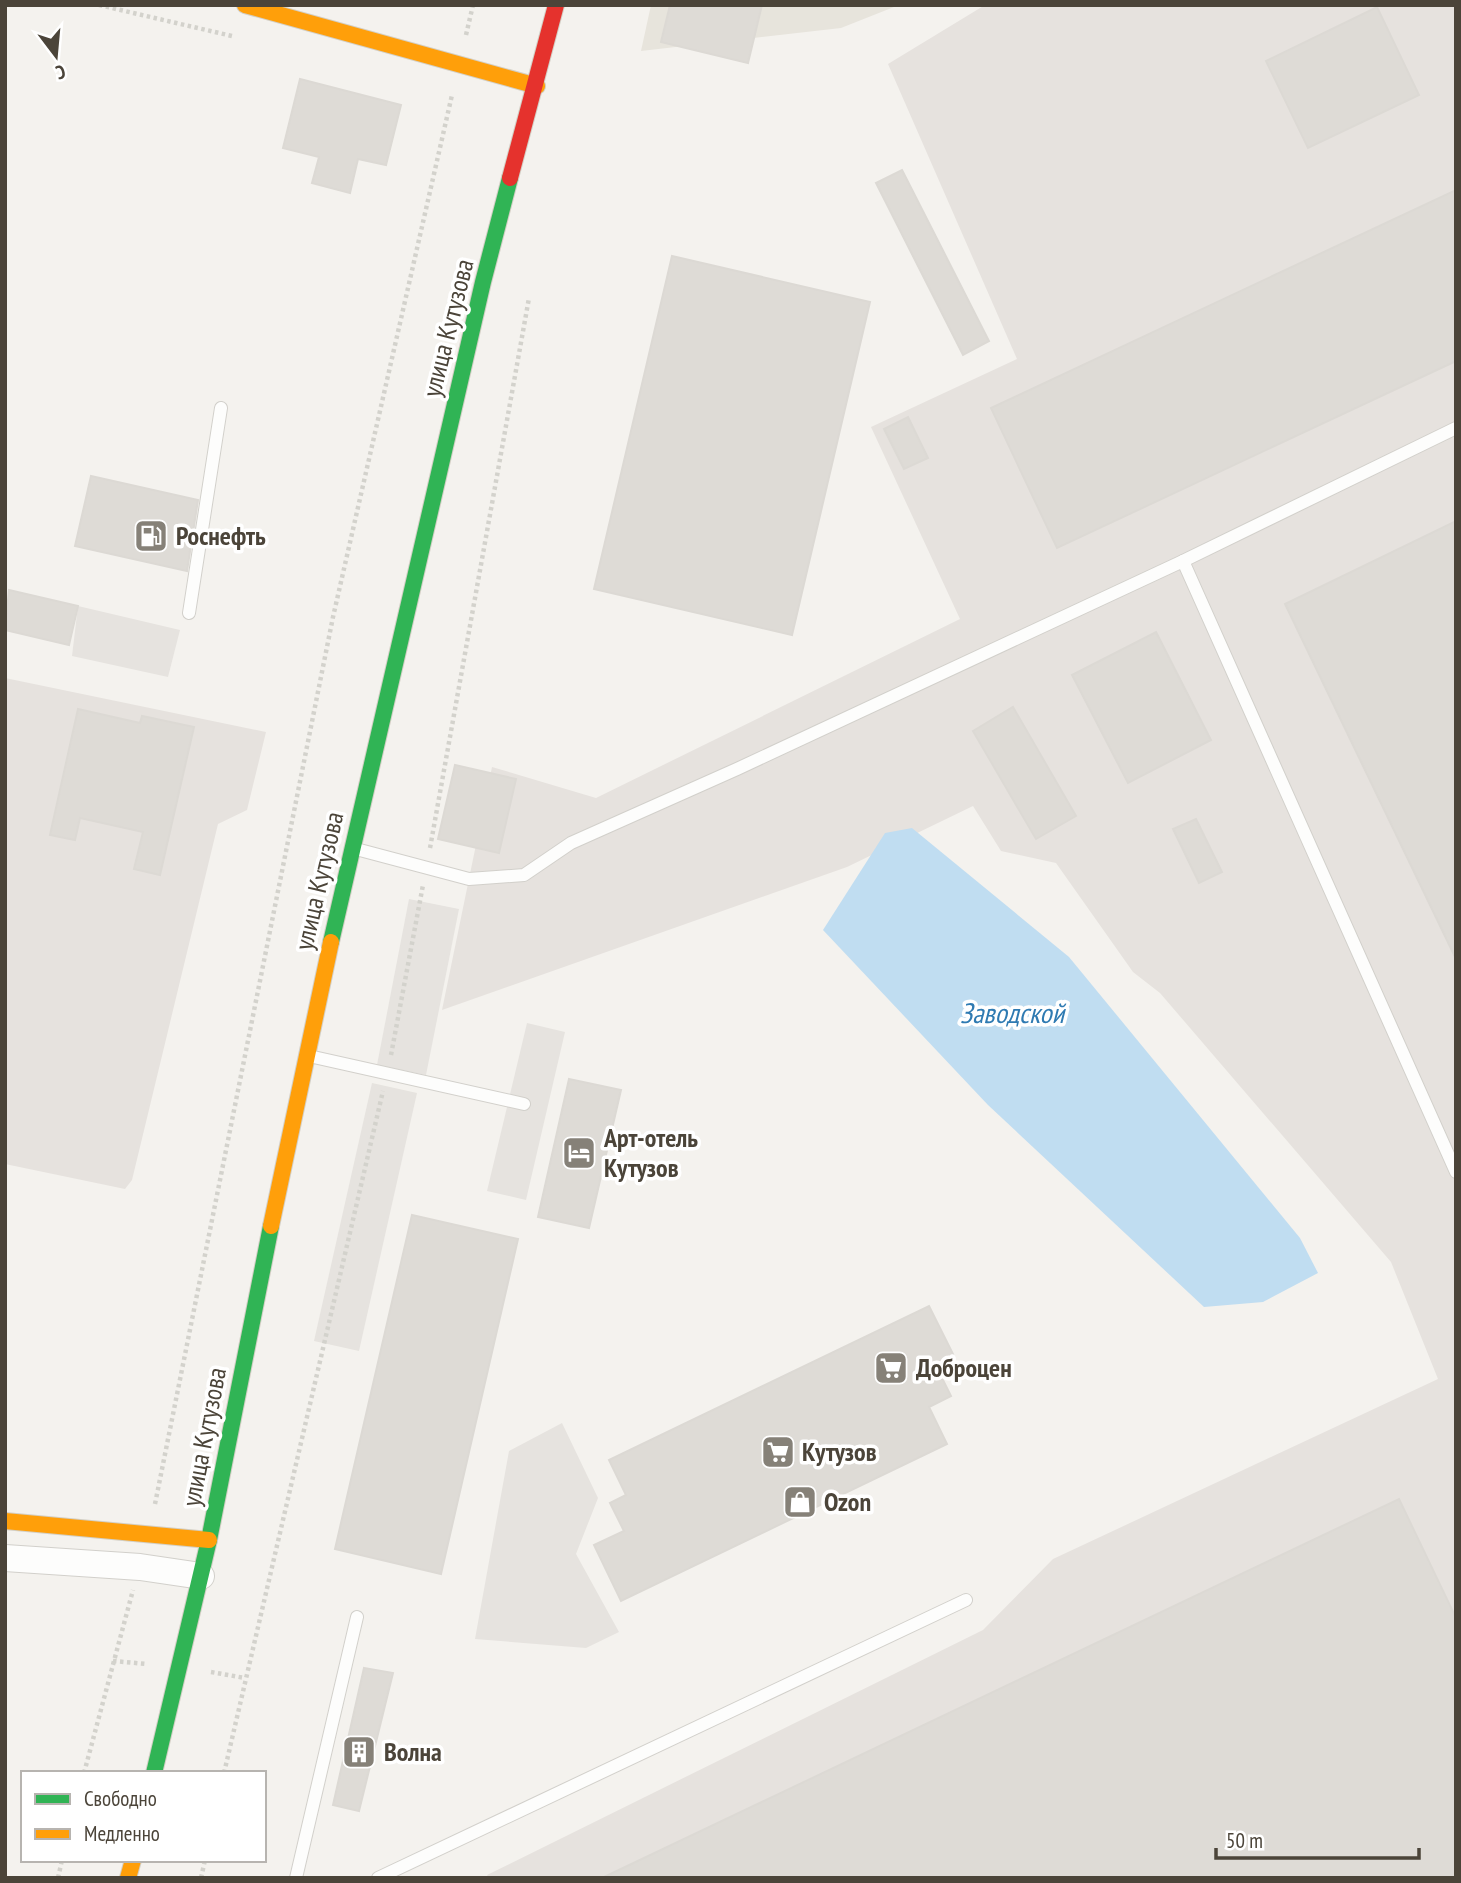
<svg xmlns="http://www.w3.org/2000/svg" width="1461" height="1883" font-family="'PT Sans Narrow',sans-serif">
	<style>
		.residential { fill: #e7e4dc }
		.industrial { fill: #e6e2de }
		.parking { fill: #e6e3df }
		.water { fill: #c0ddf1 }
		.building { fill: #dedbd6; stroke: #dcd9d4; stroke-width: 2 }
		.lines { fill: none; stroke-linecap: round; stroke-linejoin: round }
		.lane-casing { stroke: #d2d0cb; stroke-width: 14 }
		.street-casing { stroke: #d2d0cb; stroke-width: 28 }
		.fast-casing { stroke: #d3cfc5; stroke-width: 18 }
		.slow-casing { stroke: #d3cfc5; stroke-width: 18 }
		.jam-casing { stroke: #d3cfc5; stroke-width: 18 }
		.path { stroke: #d3d2cc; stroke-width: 4.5; stroke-dasharray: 3.5 3.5; stroke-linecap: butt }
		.lane { stroke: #fdfdfc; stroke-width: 12 }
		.street { stroke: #fdfdfc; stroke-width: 26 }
		.fast { stroke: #30b455; stroke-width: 16 }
		.slow { stroke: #ff9f0a; stroke-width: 16 }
		.jam { stroke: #e5322d; stroke-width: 16 }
		.labels { text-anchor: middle; stroke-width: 7; stroke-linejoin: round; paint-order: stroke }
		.street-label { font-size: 26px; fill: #4b4439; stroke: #fff }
		.poi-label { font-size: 26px; font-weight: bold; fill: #4b4439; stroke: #fff; text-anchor: start }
		.water-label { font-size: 28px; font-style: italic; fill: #2e7ab2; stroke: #fff }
	</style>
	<rect width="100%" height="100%" fill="#f4f2ee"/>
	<path class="residential" d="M651,5H899L841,28L641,51Z"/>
	<g class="industrial">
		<path d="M985,5H1456V1878H489L487,1875L983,1630L1053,1559L1438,1379L1391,1262L1160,993L1133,972L1056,863L1001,851L973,806L847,867L442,1010L492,767L596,798L960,619L871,427L1017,359L888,64Z"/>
		<path d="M5,678L266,732L247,810L218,824L132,1180L125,1189L5,1164Z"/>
	</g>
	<g class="parking">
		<path d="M78,606L180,630L168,677L72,656Z"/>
		<path d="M409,899L459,909L426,1075L377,1065Z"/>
		<path d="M527,1023L565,1032L526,1200L487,1191Z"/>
		<path d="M372,1083L417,1093L359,1351L314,1341Z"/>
		<path d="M562,1423L598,1498L576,1554L619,1632L586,1648L475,1639L509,1451Z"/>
	</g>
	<path class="water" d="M912,828L1069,957L1300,1238L1318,1273L1263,1302L1204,1307L988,1105L823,930L885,833Z"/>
	<g class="building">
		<path d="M670,5H762L748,63L661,42Z"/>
		<path d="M1377,7L1419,95L1308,148L1266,61Z"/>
		<path d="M300,79L401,105L386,165L358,159L350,193L312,183L319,157L283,148Z"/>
		<path d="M902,170L989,341L963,355L876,183Z"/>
		<path d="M1456,190V361L1057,548L991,408Z"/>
		<path d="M672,256L870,302L792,635L594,589Z"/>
		<path d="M908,417L928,458L904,469L884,429Z"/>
		<path d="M91,476L198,500L187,571L75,546Z"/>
		<path d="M1456,521V959L1285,604Z"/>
		<path d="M9,590L78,606L69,645L5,630Z"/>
		<path d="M1156,632L1211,740L1128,783L1072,675Z"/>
		<path d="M1013,707L1076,816L1036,839L973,731Z"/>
		<path d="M78,709L140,723L142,716L194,727L160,875L134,869L143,832L80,818L75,840L50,835Z"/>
		<path d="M455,765L516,779L499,853L438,839Z"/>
		<path d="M1196,819L1222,872L1199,883L1173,829Z"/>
		<path d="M569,1079L621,1090L589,1228L538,1217Z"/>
		<path d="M412,1215L518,1239L441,1574L335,1549Z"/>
		<path d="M929,1306L953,1354L935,1364L951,1396L929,1407L947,1444L621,1601L594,1545L624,1531L610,1503L626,1495L609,1460Z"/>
		<path d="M1399,1499L1456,1618V1878H602Z"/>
		<path d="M364,1668L393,1673L359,1811L333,1805Z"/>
	</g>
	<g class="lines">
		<defs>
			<g id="lane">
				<path d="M1183,561L1456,428"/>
				<path d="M189,613L221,408"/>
				<path d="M356,849L469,879L524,875L571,843L737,769L1183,561L1456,1172"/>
				<path d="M309,1056L524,1104"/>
				<path d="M296,1878L357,1617"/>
				<path d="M378,1878L966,1600"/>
			</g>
			<path id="street" d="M5,1558L140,1567L201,1576"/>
			<g id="fast">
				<path d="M331,942L483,282L510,178"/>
				<path d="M154,1773L209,1540L271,1226"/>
			</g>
			<g id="slow">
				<path d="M245,5L537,86"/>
				<path d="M271,1226L331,942"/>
				<path d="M5,1521L209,1540"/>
				<path d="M128,1878L133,1860"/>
			</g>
			<path id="jam" d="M510,178L556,5"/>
		</defs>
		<use href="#lane" class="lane-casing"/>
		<use href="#street" class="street-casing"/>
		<use href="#fast" class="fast-casing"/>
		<use href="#slow" class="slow-casing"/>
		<use href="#jam" class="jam-casing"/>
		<g class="path">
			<path d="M99,5L232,36"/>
			<path d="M466,35L473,5"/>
			<path d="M430,848L529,298"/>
			<path d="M391,1055L423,885"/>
			<path d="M155,1504L333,617L452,95"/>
			<path d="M113,1661L147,1664"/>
			<path d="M211,1672L245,1678"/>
			<path d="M84,1773L133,1590"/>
			<path d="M224,1773L383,1091"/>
			<path d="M58,1878L62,1860"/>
			<path d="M201,1878L205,1860"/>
		</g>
		<use href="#lane" class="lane"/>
		<use href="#street" class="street"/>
		<use href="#fast" class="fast"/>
		<use href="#slow" class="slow"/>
		<use href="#jam" class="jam"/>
	</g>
	<defs>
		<symbol id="fuel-square" viewBox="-11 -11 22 22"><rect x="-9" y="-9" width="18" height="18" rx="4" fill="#868178" stroke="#fff"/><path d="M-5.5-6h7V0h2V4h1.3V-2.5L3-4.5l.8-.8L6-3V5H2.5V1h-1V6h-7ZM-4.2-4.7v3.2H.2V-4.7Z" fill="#fff"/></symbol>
		<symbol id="hotel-square" viewBox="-11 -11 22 22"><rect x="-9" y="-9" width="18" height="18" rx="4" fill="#868178" stroke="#fff"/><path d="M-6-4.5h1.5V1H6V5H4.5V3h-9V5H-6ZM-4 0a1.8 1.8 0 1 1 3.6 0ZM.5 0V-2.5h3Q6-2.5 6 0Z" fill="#fff"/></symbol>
		<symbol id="supermarket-square" viewBox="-11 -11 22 22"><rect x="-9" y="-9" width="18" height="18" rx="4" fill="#868178" stroke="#fff"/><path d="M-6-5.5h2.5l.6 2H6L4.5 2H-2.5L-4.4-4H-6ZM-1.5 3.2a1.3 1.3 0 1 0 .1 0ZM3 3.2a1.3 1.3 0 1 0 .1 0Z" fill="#fff"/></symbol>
		<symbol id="shop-square" viewBox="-11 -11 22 22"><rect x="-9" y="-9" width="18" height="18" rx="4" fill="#868178" stroke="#fff"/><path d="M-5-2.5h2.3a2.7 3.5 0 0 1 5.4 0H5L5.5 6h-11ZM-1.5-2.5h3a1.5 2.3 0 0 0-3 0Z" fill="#fff"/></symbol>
		<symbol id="building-square" viewBox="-11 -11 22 22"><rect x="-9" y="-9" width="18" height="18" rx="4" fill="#868178" stroke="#fff"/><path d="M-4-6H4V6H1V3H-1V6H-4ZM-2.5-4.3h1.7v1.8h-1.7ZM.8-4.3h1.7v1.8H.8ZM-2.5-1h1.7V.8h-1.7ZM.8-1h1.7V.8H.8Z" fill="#fff"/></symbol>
	</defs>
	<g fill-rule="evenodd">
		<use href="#fuel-square" x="132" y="517" width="38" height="38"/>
		<use href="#hotel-square" x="560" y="1134" width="38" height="38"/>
		<use href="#supermarket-square" x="872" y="1349" width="38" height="38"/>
		<use href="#supermarket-square" x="759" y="1433" width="38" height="38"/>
		<use href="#shop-square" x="781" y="1483" width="38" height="38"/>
		<use href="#building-square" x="340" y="1733" width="38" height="38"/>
	</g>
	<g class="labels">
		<g class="street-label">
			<text transform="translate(448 328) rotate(-76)" y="9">улица Кутузова</text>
			<text transform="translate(319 881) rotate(-77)" y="9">улица Кутузова</text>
			<text transform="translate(204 1437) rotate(-79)" y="9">улица Кутузова</text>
		</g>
		<g class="poi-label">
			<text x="176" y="545">Роснефть</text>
			<text x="604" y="1147">Арт-отель<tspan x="604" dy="30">Кутузов</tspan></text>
			<text x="916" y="1377">Доброцен</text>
			<text x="802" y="1461">Кутузов</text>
			<text x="824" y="1511">Ozon</text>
			<text x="384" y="1761">Волна</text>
		</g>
		<g class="water-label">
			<text x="1012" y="1023">Заводской</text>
		</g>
	</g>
	<rect width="1461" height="1883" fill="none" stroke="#4b4439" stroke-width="14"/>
	<rect x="21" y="1771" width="245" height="91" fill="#ffffff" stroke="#b7b4b0" stroke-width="2"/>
	<rect x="35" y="1794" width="35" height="10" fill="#30b455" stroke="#b7b4b0" stroke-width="2"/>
	<text x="84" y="1806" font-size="21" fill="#4b4439">Свободно</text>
	<rect x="35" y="1829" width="35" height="10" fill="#ff9f0a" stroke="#b7b4b0" stroke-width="2"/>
	<text x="84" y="1841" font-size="21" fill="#4b4439">Медленно</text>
	<g transform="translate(56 56) rotate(164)" stroke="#ffffff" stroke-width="5" paint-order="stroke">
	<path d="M0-5L12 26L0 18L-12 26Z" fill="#4b4439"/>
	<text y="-10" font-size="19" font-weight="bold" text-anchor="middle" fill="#4b4439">С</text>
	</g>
	<path d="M1216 1848v10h203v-10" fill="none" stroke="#4b4439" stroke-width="3.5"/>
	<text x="1226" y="1848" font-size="21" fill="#4b4439" stroke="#ffffff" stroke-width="5" paint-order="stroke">50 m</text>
</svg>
